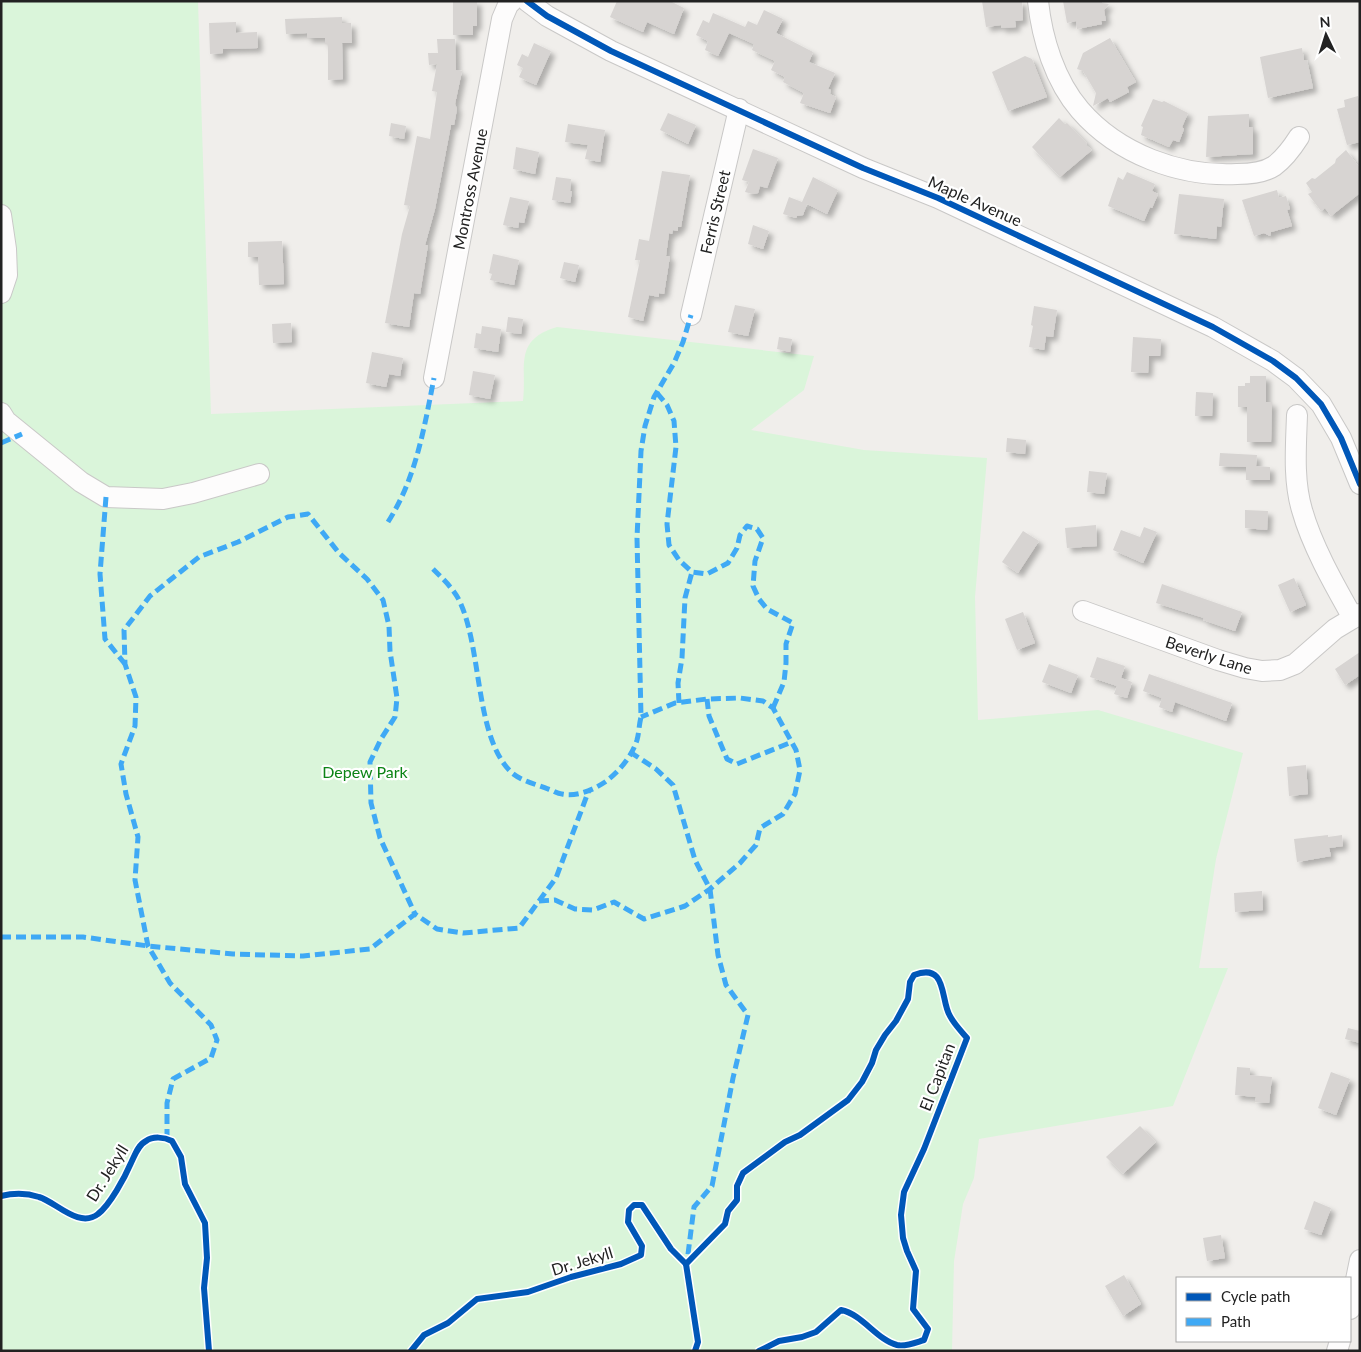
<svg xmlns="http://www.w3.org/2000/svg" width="1361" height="1352" font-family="Lato,sans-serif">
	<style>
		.park { fill: #daf5da }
		.building { fill: #d7d4d2; filter: url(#shadow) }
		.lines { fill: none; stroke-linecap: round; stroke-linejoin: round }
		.minor-casing { stroke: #c9c8c7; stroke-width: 22 }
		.minor { stroke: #fdfcfc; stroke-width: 20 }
		.quiet { stroke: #3fa9f5; stroke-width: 5; stroke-dasharray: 10 5; stroke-linecap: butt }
		.cycleway-casing { stroke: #fff; stroke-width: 9 }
		.cycleway { stroke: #0057b8; stroke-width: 6 }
		.labels { text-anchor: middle; stroke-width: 4.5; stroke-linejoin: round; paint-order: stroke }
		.street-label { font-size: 16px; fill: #222; stroke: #fff }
		.park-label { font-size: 16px; fill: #0c8416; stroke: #fff }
	</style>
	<defs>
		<filter id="shadow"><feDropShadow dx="4.5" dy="4.5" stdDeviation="2.5" flood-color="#0004"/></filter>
	</defs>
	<rect width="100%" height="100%" fill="#f0eeeb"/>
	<path class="park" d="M1,1H198L211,414L523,401C527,366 513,340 557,327L814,356L804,390L751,430L864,450L987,458L975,597L978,720L1098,710L1243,753L1216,859L1199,968H1228L1173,1106L979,1139L974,1178L963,1204L954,1261L952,1351H1Z"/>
	<g class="building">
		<path d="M453,1H477V26H473V35H453Z"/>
		<path d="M617,1H670L684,8L674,34L647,22L643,32L610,17Z"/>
		<path d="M982,1H1022L1023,20L1015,21L1016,27L1001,28V25L986,27Z"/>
		<path d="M1063,1H1102V3L1109,4L1104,10L1106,21H1101L1102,24L1077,29L1076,21L1067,23Z"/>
		<path d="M764,10L783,19L776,33L813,52L809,62L835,73L828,89L831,90L830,94L836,97L830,113L800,103L804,93L783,82L785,77L771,70L775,61L752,50L754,44L729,33L718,56L705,50L708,41L696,35L703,20L709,23L713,13L745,27L748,21L757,25Z"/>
		<path d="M342,17V23H351L352,43H342L343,79L328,80V44H325V38H307V33L286,34L285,19Z"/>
		<path d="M236,22V33L257,32L258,48L223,49V53L210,54L209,23Z"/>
		<path d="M1110,38L1136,82L1127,87L1129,92L1110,102L1108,98L1093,106L1096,93L1083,71L1077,69L1083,53Z"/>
		<path d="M437,39H455L456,70L462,71L455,104L457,109L454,125H451L435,209L425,245H428L420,294L414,293L409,327L385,323L402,234L410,206L404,205L417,136L430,139L437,92L432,91L437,64L429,65L428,53H438Z"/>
		<path d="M534,43L551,51L536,85L519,77L523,68L517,65L522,54L528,57Z"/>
		<path d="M1302,48L1304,60H1307L1313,88L1268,98L1260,57Z"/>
		<path d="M1025,56L1032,59L1047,97L1008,111L992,72Z"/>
		<path d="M1358,96L1360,105V142L1347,145L1337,109L1345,107L1344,100Z"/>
		<path d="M1153,99L1162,102L1164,101L1188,113L1182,127L1184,129L1179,142L1173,140L1169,147L1141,135L1143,127L1141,126Z"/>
		<path d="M668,113L696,125L688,144L660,130Z"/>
		<path d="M1249,114V127H1253V154L1206,157L1208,116Z"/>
		<path d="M1059,118L1065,124L1067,123L1087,143L1086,145L1092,150L1060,177L1032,147Z"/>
		<path d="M391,123L406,126L404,139L389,136Z"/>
		<path d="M568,124L605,130L600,162L585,159L588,145L565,142Z"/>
		<path d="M516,147L539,152L535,174L513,169Z"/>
		<path d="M753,149L778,158L767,188L760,186L758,193L753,194L745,192L749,182L742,180Z"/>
		<path d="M1346,150L1360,168V193L1331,216L1325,208L1321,211L1308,194L1312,192L1306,183L1312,178L1315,179L1335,163L1336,159Z"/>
		<path d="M662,171L690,175L681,227H678V231L673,230L672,234L669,233L666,256H670L664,294L659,293V297L649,295L643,321L628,317L640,260H635L639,239L649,241Z"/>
		<path d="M1127,172L1155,184L1152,191L1158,194L1152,208L1150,207L1144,221L1108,206L1118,177L1123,180Z"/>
		<path d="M556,177L571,179L570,191H572L570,203L552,200Z"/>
		<path d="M813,177L838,190L827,214L807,204L803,215L797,216L796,218L783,214L789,197L802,202Z"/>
		<path d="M1277,190L1279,198L1286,196L1290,209L1287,210L1292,226L1271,232L1270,236L1264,233L1254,236L1242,200Z"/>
		<path d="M1179,194L1224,199L1221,227L1217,226L1216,239L1174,234Z"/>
		<path d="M510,197L529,201L524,223L519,222L518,228L503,225Z"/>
		<path d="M753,225L769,231L763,249L748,244Z"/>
		<path d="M282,241L284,284L259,285L258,257H248V242Z"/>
		<path d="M493,254L519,260L514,285L490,280L492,274L489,273Z"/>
		<path d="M564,262L579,265L575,282L560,278Z"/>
		<path d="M735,305L755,309L748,336L728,332Z"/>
		<path d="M1034,306L1057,310L1053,337L1046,336L1044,350L1029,347L1033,326L1031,325Z"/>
		<path d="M508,317L523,319L521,334L506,332Z"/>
		<path d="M291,323L292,342L273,343L272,324Z"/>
		<path d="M482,326L501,329L498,352L474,348L476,333L481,334Z"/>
		<path d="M779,337L792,339L790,352L777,349Z"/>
		<path d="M1133,337L1161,339L1160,356H1149L1148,373L1131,372Z"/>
		<path d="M372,352L403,358L400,376L389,374L386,387L366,383Z"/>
		<path d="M473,371L495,375L490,399L469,395Z"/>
		<path d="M1250,376H1266V402H1272L1271,442H1247V407H1238V386H1245V383H1250Z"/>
		<path d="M1196,392L1213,393L1212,416H1195Z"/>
		<path d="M1007,438L1026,440L1025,454L1006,452Z"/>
		<path d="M1220,453L1257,455L1256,466L1270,467V480H1246V467L1219,466Z"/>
		<path d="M1089,471L1107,473L1104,494L1087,492Z"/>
		<path d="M1245,510L1268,511L1267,530L1245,528Z"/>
		<path d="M1096,525L1097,546L1067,548L1065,528Z"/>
		<path d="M1144,527L1157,532L1143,563L1113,550L1121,530L1140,537Z"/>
		<path d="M1023,531L1039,541L1018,573L1002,562Z"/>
		<path d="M1294,578L1306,605L1290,612L1278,585Z"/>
		<path d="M1162,584L1242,612L1235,631L1203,620L1204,618L1156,603Z"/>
		<path d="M1023,612L1035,643L1017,650L1005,619Z"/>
		<path d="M1360,652V675L1345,685L1335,669Z"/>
		<path d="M1097,657L1125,666L1121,678L1132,682L1127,698L1114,694L1117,686L1090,677Z"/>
		<path d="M1049,664L1078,675L1071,693L1042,682Z"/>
		<path d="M1149,674L1232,703L1226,721L1175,702L1172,712L1159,707L1162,698L1143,691Z"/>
		<path d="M1306,765L1308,794L1289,796L1287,767Z"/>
		<path d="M1328,835V837L1342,835L1343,846L1329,848L1331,856L1297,862L1294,839Z"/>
		<path d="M1262,891L1263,910L1235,912L1234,893Z"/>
		<path d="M1348,1028L1360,1031V1043L1345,1039Z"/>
		<path d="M1237,1067L1250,1068V1075L1272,1077L1269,1103L1255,1102L1256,1097L1235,1095Z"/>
		<path d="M1331,1072L1350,1079L1336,1115L1318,1108Z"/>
		<path d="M1140,1126L1156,1142L1123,1174L1106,1157Z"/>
		<path d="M1314,1201L1331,1208L1321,1235L1304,1229Z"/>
		<path d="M1221,1235L1225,1258L1207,1261L1203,1238Z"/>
		<path d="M1124,1275L1141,1304L1123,1316L1105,1286Z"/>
	</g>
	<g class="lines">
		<defs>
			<g id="minor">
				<path d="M527,1L547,16L611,51L863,168L938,198L1213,327L1273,361L1296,378L1321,404L1341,438L1360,484"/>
				<path d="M1038,1C1042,39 1055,81 1080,110C1118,154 1180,177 1237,174C1249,174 1265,172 1274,166C1285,158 1292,148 1299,137"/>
				<path d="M1,215L6,249L7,275L1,293"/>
				<path d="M691,315L739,109"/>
				<path d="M434,378L502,19L508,5L512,1"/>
				<path d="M1,413L6,421L81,482L106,497L163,499L193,493L259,474"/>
				<path d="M1297,415C1296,446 1293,480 1302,510C1312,546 1335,586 1353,618"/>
				<path d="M1083,611L1218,660L1245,668L1262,671L1280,670L1295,664L1335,629L1360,614"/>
				<path d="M1350,1309L1360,1260"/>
				<path d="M1337,1351L1340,1341"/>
			</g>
		</defs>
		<use href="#minor" class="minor-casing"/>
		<use href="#minor" class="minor"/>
		<g class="quiet">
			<path d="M657,393L667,405L674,421L676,447L667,524L669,545L679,560L692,572L707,574L728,563L737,548L740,535L747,526L757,529L763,538L755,561L753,586L759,599L767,609L793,623L786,644V663L784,682L773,708"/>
			<path d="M1,443L22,434"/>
			<path d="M106,497L100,574L105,639L125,664"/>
			<path d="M388,522C416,478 424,429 434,378"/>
			<path d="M433,569C443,579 454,589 460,602C482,650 475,735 510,771C520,781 536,784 548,789C552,790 557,794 562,794C577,797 593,790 605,782C619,772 632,756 637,740C639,733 639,725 641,717L637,538L641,451L645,426L654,397L674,363L683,342L691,315"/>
			<path d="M707,699L709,716L727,759L737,764L792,742"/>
			<path d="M679,703L678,683L682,658L685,598L692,572"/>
			<path d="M630,752L656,769L673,785L695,860L710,889L718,955L726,985L748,1015L733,1078L712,1186L694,1207L687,1262"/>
			<path d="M539,901L555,900L575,909L593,910L614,902L644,919L685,906L710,889L740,863L756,845L760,828L783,814L795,794L800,770L796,750L773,708L763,701L740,698L707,699L675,703L641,717"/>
			<path d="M1,937H83L148,946L233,954L303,956L370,949L415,914L437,929L463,933L519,928L556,878L589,790"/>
			<path d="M167,1139V1103L173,1079L211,1058L217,1040L211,1025L170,983L148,946L135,880L138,837L126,794L121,764L135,726L136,697L125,664L124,630L150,596L199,557L238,542L288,517L308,514L339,553L367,579L383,600L389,626L390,651L397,698L395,717L381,739L370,762L371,803L380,838L415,914"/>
		</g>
		<defs>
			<g id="cycleway">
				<path d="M527,1L547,16L611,51L863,168L938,198L1213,327L1273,361L1296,378L1321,404L1341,438L1360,484"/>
				<path d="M1,1196C13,1193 27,1193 39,1197C56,1202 79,1229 98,1214C110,1205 125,1177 131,1163C135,1155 138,1145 146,1141C153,1136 164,1137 172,1141L181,1157L185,1184L205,1223L207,1258L204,1288L209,1351"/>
				<path d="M686,1264L725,1224L728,1211L737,1200V1186L743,1173L785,1142L800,1135L848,1100L862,1082L872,1063L876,1050L885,1035L896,1021L908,999L910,982L914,975C948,962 940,1000 950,1016C954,1024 961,1031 967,1038L924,1149L904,1192L901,1215L903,1238L907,1251L916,1271L913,1309L928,1329L924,1340C917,1342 906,1347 897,1345C877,1340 862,1314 841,1310L816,1332L802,1337L779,1341L759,1351"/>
				<path d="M686,1264L698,1342L695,1351"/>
				<path d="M411,1351L424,1335L448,1323L477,1299L528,1292L571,1277L621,1264L641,1255L642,1246L628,1222L629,1210L634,1205H642L671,1249L686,1264"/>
			</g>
		</defs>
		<use href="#cycleway" class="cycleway-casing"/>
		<use href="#cycleway" class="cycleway"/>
	</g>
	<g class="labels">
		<g class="street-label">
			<text transform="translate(470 189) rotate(-79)" y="6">Montross Avenue</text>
			<text transform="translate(975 201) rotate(24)" y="6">Maple Avenue</text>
			<text transform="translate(715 212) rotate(-77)" y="6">Ferris Street</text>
			<text transform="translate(1209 655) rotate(18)" y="6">Beverly Lane</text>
			<text transform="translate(937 1077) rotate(-69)" y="6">El Capitan</text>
			<text transform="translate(107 1173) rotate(-58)" y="6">Dr. Jekyll</text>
			<text transform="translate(582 1261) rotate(-17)" y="6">Dr. Jekyll</text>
		</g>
		<g class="park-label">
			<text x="365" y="778">Depew Park</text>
		</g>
	</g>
	<rect width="1361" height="1352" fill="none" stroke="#222222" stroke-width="5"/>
	<rect x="1176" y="1277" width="175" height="65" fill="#ffffff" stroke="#a7a7a7"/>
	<rect x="1186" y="1293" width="25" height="8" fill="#0057b8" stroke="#a7a7a7"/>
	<text x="1221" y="1302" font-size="15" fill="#222222">Cycle path</text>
	<rect x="1186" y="1318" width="25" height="8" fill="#3fa9f5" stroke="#a7a7a7"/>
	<text x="1221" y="1327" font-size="15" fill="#222222">Path</text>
	<g transform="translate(1326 35) rotate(356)" stroke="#ffffff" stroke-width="4" paint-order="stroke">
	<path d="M0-4L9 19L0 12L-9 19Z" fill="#222222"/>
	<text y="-8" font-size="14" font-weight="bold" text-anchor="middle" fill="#222222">N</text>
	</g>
</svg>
